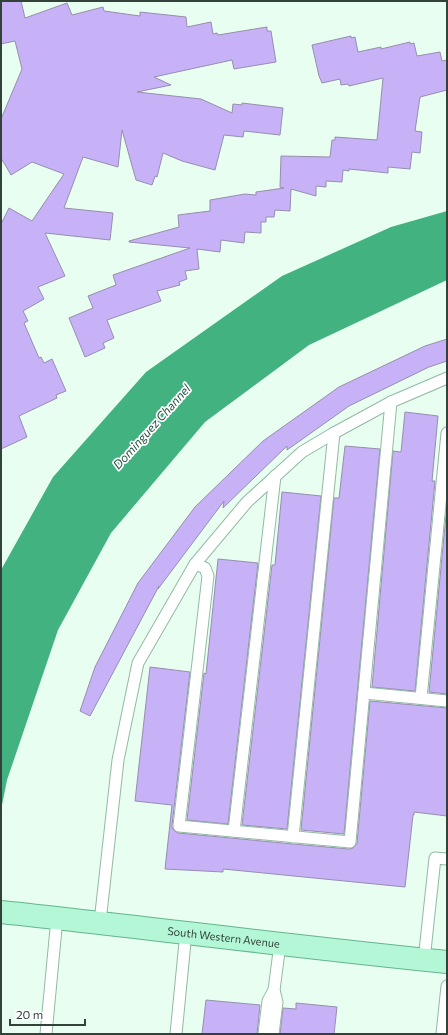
<svg xmlns="http://www.w3.org/2000/svg" width="448" height="1035" font-family="Commissioner,sans-serif">
	<style>
		.water { fill: #42b281 }
		.building { fill: #c7b1f7; stroke: #978eae }
		.lines { fill: none; stroke-linecap: round; stroke-linejoin: round }
		.lane-casing { stroke: #94b9a5; stroke-width: 13 }
		.primary-casing { stroke: #65b48e; stroke-width: 24 }
		.lane { stroke: #fff; stroke-width: 11 }
		.primary { stroke: #b3f7d6; stroke-width: 22 }
		.labels { text-anchor: middle; stroke-width: 3.5; stroke-linejoin: round; paint-order: stroke }
		.street-label { font-size: 11px; fill: #324139; stroke: #fff }
		.water-label { font-size: 12px; font-style: italic; fill: #23513c; stroke: #fff }
	</style>
	<rect width="100%" height="100%" fill="#e7fef1"/>
	<path class="water" d="M447,211V280L309,345L205,422L111,533L58,630L7,780L1,810V570L53,477L146,372L282,276L391,227Z"/>
	<g class="building">
		<path d="M1,1H21L25,18L67,3L72,15L103,7L104,11L140,16V12L186,17L187,27L211,22L213,34L217,33L218,35L267,27V31H271L276,62L234,69L232,60L154,77L171,85L137,92L201,99L232,113L233,104L242,105V103L283,108L280,135L244,131L243,137L224,135L215,170L182,161L163,153L157,177L155,176L152,185L136,180L122,130L118,167L83,157L64,208L113,213L110,240L45,233L65,276L38,287L44,299L23,311L28,321L24,323L39,358L41,357L44,363L52,359L66,391L56,395L57,398L19,416L27,437L1,449V224L9,208L32,221L64,174L32,162L11,175L1,158V119L22,69L15,41L1,44Z"/>
		<path d="M351,36V38L355,37L358,52L381,47V49L410,42V44L414,43L417,56L440,52L442,61L447,60V90L420,97L415,131L422,132L420,153L412,152L410,169L388,167V173L349,169V171L343,170L342,182L326,181V187L316,186V196L291,189L290,211L275,210L274,217H266V222H261V233L245,232L244,243L221,240L220,252L197,249L199,269L185,271L187,279L179,282L180,285L157,291L161,301L107,320L114,338L103,343L105,348L85,357L69,318L93,308L88,296L116,285L113,275L190,248L129,242V241L179,227L178,215L210,211V200L245,194L256,195V192L284,188L280,187L281,156L330,157L332,140H335V137L377,140L383,78L349,86L348,84L341,85L340,79L322,83L319,76L312,45Z"/>
		<path d="M447,339V361L429,367L349,406L287,450V446L223,508L224,501L158,589L159,586L90,716L80,711L95,667L138,583L195,507L263,441L339,387L425,346Z"/>
		<path d="M405,412L438,416L432,481H435L415,691L372,687L393,451L401,452Z"/>
		<path d="M345,446L380,449L344,834L301,830L334,498H339Z"/>
		<path d="M282,492L321,496L287,829L242,825L272,565H275Z"/>
		<path d="M447,505V694L429,692Z"/>
		<path d="M218,559L258,563L228,824L187,820L204,673L206,674Z"/>
		<path d="M150,667L190,672L172,825V828L175,831L178,833L293,844L349,849L353,848L355,846L357,843L370,701L447,708V816L414,812V815H413L405,887L223,869V872L165,869L172,805L135,801Z"/>
		<path d="M206,1000L260,1005L257,1034H202Z"/>
		<path d="M296,1003L337,1007L334,1034H280L283,1008L296,1009Z"/>
	</g>
	<g class="lines">
		<defs>
			<g id="lane">
				<path d="M195,564L205,568L208,576L179,826L350,842L391,402"/>
				<path d="M364,693L447,701"/>
				<path d="M421,698L447,433"/>
				<path d="M234,831L275,476"/>
				<path d="M293,837L334,433"/>
				<path d="M100,922L118,760L138,663L195,564L247,502L302,452L334,433L391,402L447,378"/>
				<path d="M424,960L435,858L447,859"/>
				<path d="M46,1034L57,918"/>
				<path d="M176,1034L186,932"/>
				<path d="M264,1034L268,1001L274,990"/>
				<path d="M273,1034L277,1002L274,990L280,944"/>
				<path d="M442,1034L447,986"/>
			</g>
			<g id="primary">
				<path id="s1" d="M1,912C150,928 298,947 447,962"/>
			</g>
		</defs>
		<use href="#lane" class="lane-casing"/>
		<use href="#primary" class="primary-casing"/>
		<use href="#lane" class="lane"/>
		<use href="#primary" class="primary"/>
	</g>
	<g class="labels">
		<g class="street-label">
			<text dy="4" stroke="none"><textPath href="#s1" startOffset="224">South Western Avenue</textPath></text>
		</g>
		<g class="water-label">
			<text transform="translate(152 427) rotate(-48)" y="4">Dominguez Channel</text>
		</g>
	</g>
	<rect width="448" height="1035" fill="none" stroke="#324139" stroke-width="4"/>
	<path d="M10 1019v6h75v-6" fill="none" stroke="#324139" stroke-width="2"/>
	<text x="16" y="1019" font-size="12" fill="#324139" stroke="#ffffff" stroke-width="3" paint-order="stroke">20 m</text>
</svg>
